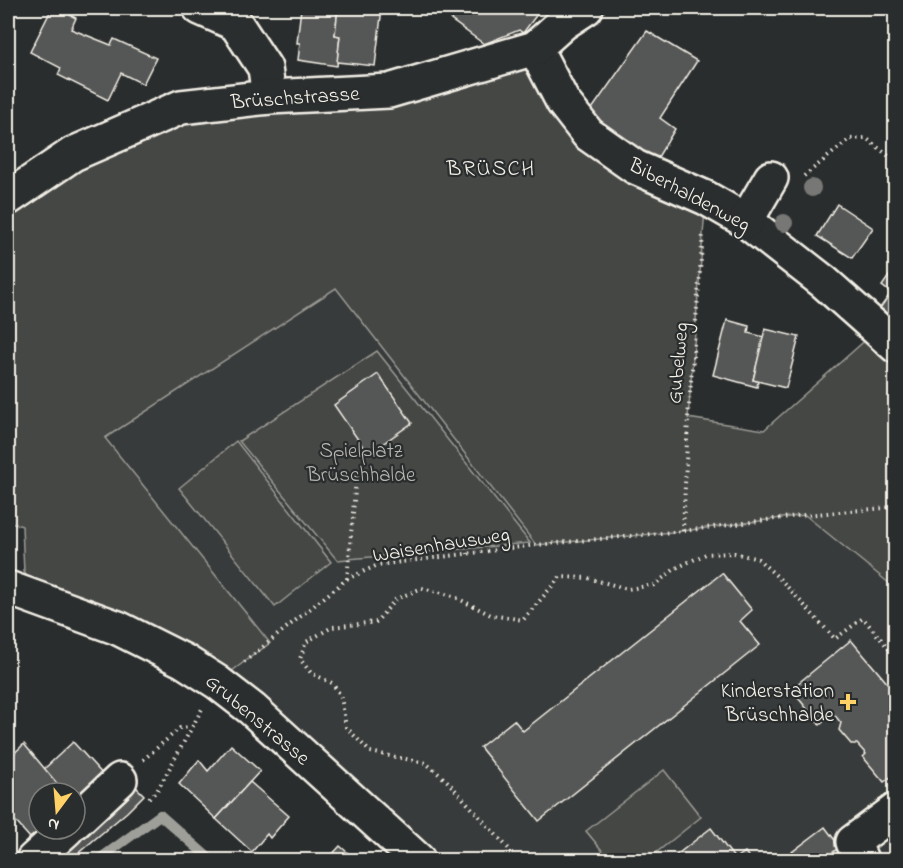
<svg xmlns="http://www.w3.org/2000/svg" width="903" height="868" font-family="'Indie Flower',sans-serif">
	<style>
		.built { fill: #373a3a }
		.green { fill: #444645; stroke: #9c9c96; stroke-width: 1.5 }
		.lines { fill: none; stroke-linecap: round; stroke-linejoin: round }
		.stream { stroke: #9f9f9a; stroke-width: 10 }
		.building { fill: #555756; stroke: #f4f1e8; stroke-width: 1.5 }
		.minor-casing { stroke: #f4f1e8; stroke-width: 38 }
		.path { stroke: #f4f1e8; stroke-width: 4; stroke-dasharray: 1.5 4.5; stroke-linecap: butt }
		.minor { stroke: #2a2d2e; stroke-width: 33 }
		.tree { fill: #777875 }
		.poi-dot { fill: #ffd166; stroke: #2a2d2e; stroke-width: 2 }
		.labels { text-anchor: middle; stroke-width: 4.5; stroke-linejoin: round; paint-order: stroke }
		.street-label { font-size: 21px; fill: #f4f1e8; stroke: #2a2d2e }
		.park-label { font-size: 21px; fill: #b6b5af; stroke: #2a2d2e }
		.poi-label { font-size: 21px; fill: #f4f1e8; stroke: #2a2d2e; text-anchor: end }
		.neighbourhood-label { font-size: 22px; letter-spacing: 1.5px; fill: #f4f1e8; stroke: #2a2d2e }
	</style>
	<rect width="100%" height="100%" fill="#2a2d2e"/>
	<filter id="ink" filterUnits="userSpaceOnUse"><feTurbulence type="fractalNoise" baseFrequency=".0167" numOctaves="2"/><feDisplacementMap in="SourceGraphic" scale="12" xChannelSelector="R" yChannelSelector="G"/><feConvolveMatrix kernelMatrix="1 2 1 2 8 2 1 2 1" color-interpolation-filters="sRGB"/></filter>
	<g filter="url(#ink)">
		<path class="built" d="M336,287L536,545L683,531L805,515L895,588V860H418L217,682L270,643L105,438Z"/>
		<g class="green">
			<path d="M535,48L563,102L706,198L688,418L764,430L878,329L895,346V588L805,515L683,531L536,545L336,288L105,438L270,643L217,682L44,601L24,572L22,526L8,521V198L73,154L269,97Z"/>
			<path d="M377,351L530,543L337,560L239,441Z"/>
			<path d="M236,441L331,562L275,607L179,488Z"/>
			<path d="M664,770L701,817L647,860H610L586,831Z"/>
		</g>
		<g class="lines">
			<path class="stream" d="M98,860L160,815L211,860"/>
		</g>
		<g class="building">
			<path d="M52,8H57L76,18L71,29L111,45L114,39L156,58L143,84L121,73L108,100L58,75L61,68L30,52Z"/>
			<path d="M301,8H338L335,35L340,36L337,66L298,60L300,43H297Z"/>
			<path d="M338,8H382L375,66L337,62L340,36L335,35Z"/>
			<path d="M461,8H531L538,13L523,33L519,30L484,44L451,20Z"/>
			<path d="M647,31L697,61L660,118L675,129L655,162L587,116Z"/>
			<path d="M837,204L873,228L852,258L817,236Z"/>
			<path d="M896,266V306L889,315L880,308L891,293L882,286Z"/>
			<path d="M727,320L749,326L748,333L764,337L753,380L758,381L757,387L713,375Z"/>
			<path d="M765,329L799,337L786,388L753,380Z"/>
			<path d="M378,374L412,423L368,454L334,405Z"/>
			<path d="M722,573L752,610L740,621L760,645L539,821L480,747L514,720L523,731Z"/>
			<path d="M851,640L894,691L896,690V773L884,782L863,757L866,754L857,744H851L839,730L841,723L833,713L820,725L791,689Z"/>
			<path d="M73,742L106,778L75,806V793H65L44,769Z"/>
			<path d="M24,744L65,793H39V829H41L30,838L8,813V759Z"/>
			<path d="M231,745L260,771L216,819L179,784L199,760L208,771Z"/>
			<path d="M129,780L144,795L127,812L70,860H43Z"/>
			<path d="M250,782L289,816L270,838L267,834L252,852L216,819Z"/>
			<path d="M825,827L840,847L822,860H792L788,855Z"/>
			<path d="M711,828L735,859L745,852L751,860H670Z"/>
			<path d="M340,846L356,860H327Z"/>
		</g>
		<g class="lines">
			<defs>
				<g id="minor">
					<path d="M200,8L236,24L265,68L269,97"/>
					<path d="M535,48L563,102L588,134L635,167L706,198L746,221L824,282L896,346"/>
					<path d="M8,198L73,154L181,107L269,97L389,91L535,48L563,23L586,8"/>
					<path d="M746,221L771,178"/>
					<path d="M8,588L118,628L184,661L217,682L252,709L418,860"/>
					<path d="M75,822L120,780"/>
					<path d="M33,860L67,829"/>
					<path d="M861,860L853,842L896,810"/>
				</g>
			</defs>
			<use href="#minor" class="minor-casing"/>
			<g class="path">
				<path d="M804,176L850,139L866,138L896,162"/>
				<path d="M683,531L688,418L703,234"/>
				<path d="M467,547L468,554"/>
				<path d="M347,579L357,468"/>
				<path d="M244,662L347,579L378,565L536,545L683,531L805,515L896,507"/>
				<path d="M143,760L180,728L191,727"/>
				<path d="M149,798L157,791L202,709"/>
				<path d="M507,860L509,849L447,781L426,763L370,752L346,727L341,696L332,683L311,673L300,659L306,642L332,627L376,622L396,599L422,588L453,596L491,615L523,620L560,577L588,578L628,589L654,585L676,568L706,554L734,553L758,559L782,581L835,639L863,618L896,657"/>
			</g>
			<use href="#minor" class="minor"/>
		</g>
		<g class="tree">
			<circle cx="812" cy="188" r="9"/>
			<circle cx="784" cy="223" r="9"/>
		</g>
	</g>
	<path class="poi-dot" d="M845 693h6v6h6v6h-6v6h-6v-6h-6v-6h6z"/>
	<g class="labels">
		<g class="street-label">
			<text transform="translate(295 97) rotate(-4)" y="7">Brüschstrasse</text>
			<text transform="translate(690 194) rotate(28)" y="7">Biberhaldenweg</text>
			<text transform="translate(677 363) rotate(-85)" y="7">Gubelweg</text>
			<text transform="translate(441 544) rotate(-9)" y="7">Waisenhausweg</text>
			<text transform="translate(258 719) rotate(40)" y="7">Grubenstrasse</text>
		</g>
		<g class="park-label">
			<text x="361" y="457">Spielplatz<tspan x="361" dy="24">Brüschhalde</tspan></text>
		</g>
		<g class="poi-label">
			<text x="834" y="697">Kinderstation<tspan x="834" dy="24">Brüschhalde</tspan></text>
		</g>
		<g class="neighbourhood-label">
			<text x="491" y="175">BRÜSCH</text>
		</g>
	</g>
	<rect width="903" height="868" fill="none" stroke="#2a2d2e" stroke-width="30"/>
	<rect x="15" y="15" width="873" height="838" fill="none" stroke="#f4f1e8" stroke-width="2" filter="url(#ink)"/>
	<g transform="translate(57 811) rotate(196)"><circle r="28" fill="#2a2d2e" stroke="#7b7b78" stroke-width="1.5"/>
	<path d="M0-4.5L10 22L0 15L-10 22Z" fill="#ffd166"/>
	<text y="-9" font-size="16" font-weight="bold" text-anchor="middle" fill="#f4f1e8">N</text>
	</g>
</svg>
